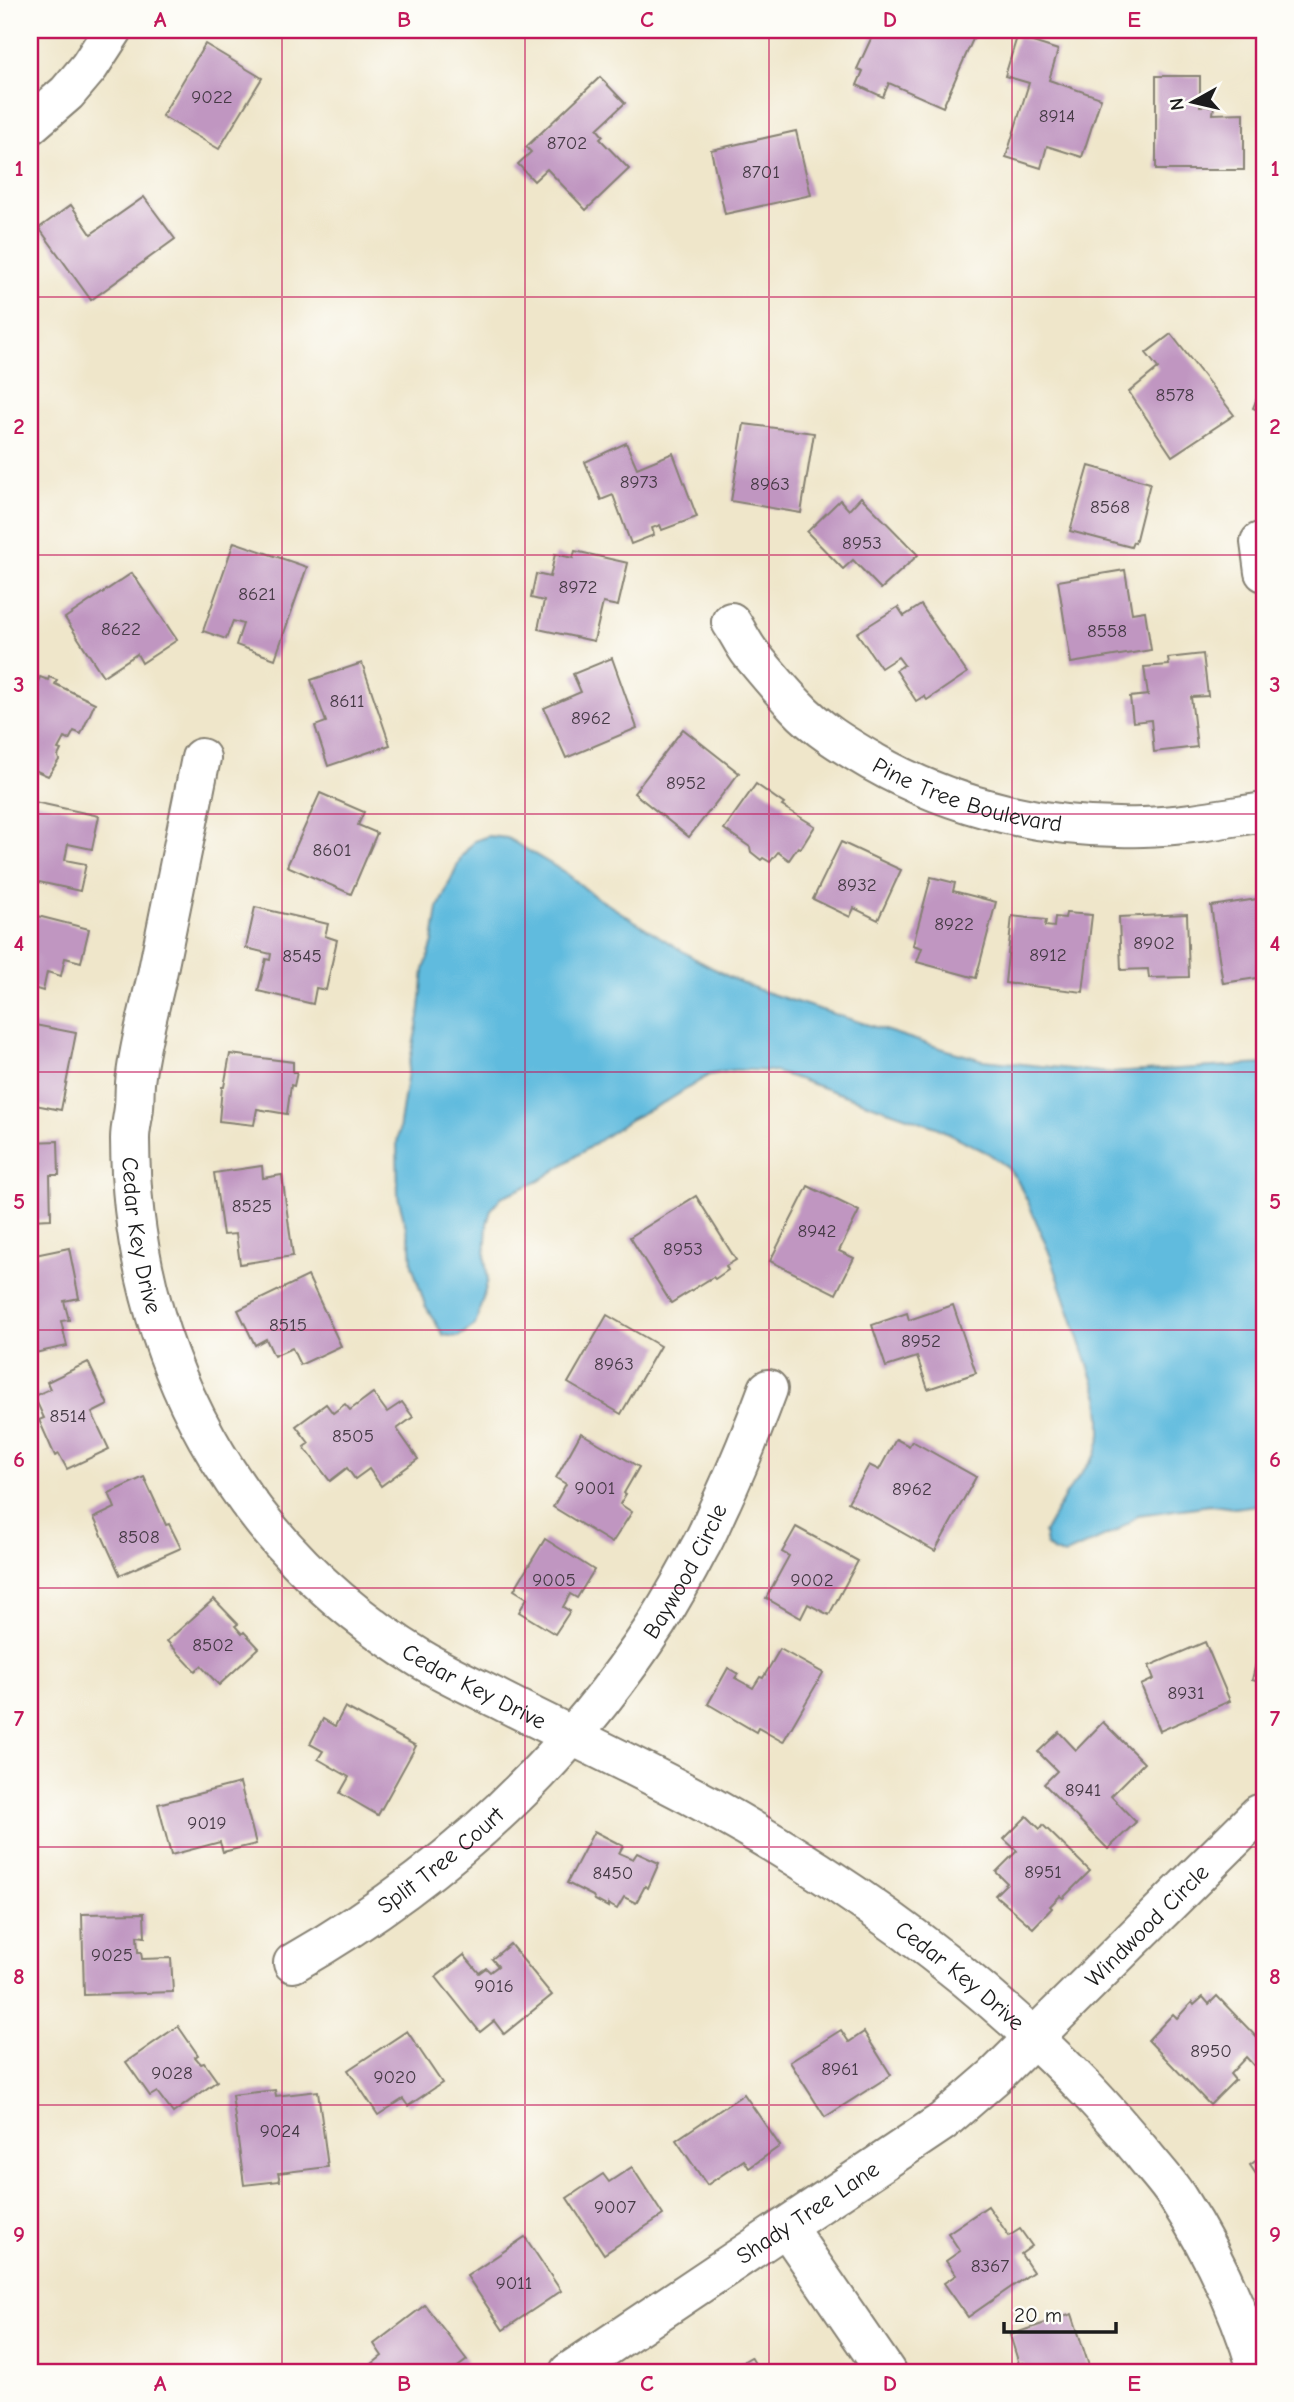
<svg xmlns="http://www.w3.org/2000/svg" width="1294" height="2402" font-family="'Comic Neue',sans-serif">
  <rect width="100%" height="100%" fill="#fdfcf7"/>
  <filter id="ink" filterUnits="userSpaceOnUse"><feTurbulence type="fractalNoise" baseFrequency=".0143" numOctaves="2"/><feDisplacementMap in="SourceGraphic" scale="14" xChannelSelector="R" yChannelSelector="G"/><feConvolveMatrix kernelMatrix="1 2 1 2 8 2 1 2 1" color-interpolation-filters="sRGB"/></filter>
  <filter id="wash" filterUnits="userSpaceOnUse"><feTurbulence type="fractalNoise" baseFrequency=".00686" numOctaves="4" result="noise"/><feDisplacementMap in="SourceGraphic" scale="28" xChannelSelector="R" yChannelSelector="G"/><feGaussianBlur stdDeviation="1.57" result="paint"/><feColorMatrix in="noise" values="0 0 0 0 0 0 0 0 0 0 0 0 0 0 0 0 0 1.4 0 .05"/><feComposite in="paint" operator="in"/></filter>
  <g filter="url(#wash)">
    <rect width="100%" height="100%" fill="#efe6ca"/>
    <path fill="#60bbde" stroke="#3e6c7d" stroke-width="2" d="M488 836 507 838 566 873 593 895 697 960 731 978 762 991 950 1051 983 1060 1110 1073 1264 1064V1504L1235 1508 1211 1505 1138 1515 1117 1531 1064 1555 1054 1552 1046 1545 1044 1533 1066 1494 1096 1454 1101 1435V1417L1099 1397 1051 1257 1029 1204 1017 1180 1006 1166 988 1153 936 1127 792 1077 771 1071 750 1070H733L709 1075 669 1100 631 1119 539 1181 501 1197 491 1210 487 1224 485 1259 488 1280 477 1319 475 1325 458 1337 443 1335 425 1305 412 1265 411 1247 398 1196 397 1143 409 1065 419 1017 424 970 433 942 438 908 461 857 474 841Z"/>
    <g id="blocks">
      <g fill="#c096c1">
        <path d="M875 30H977L943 107 889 83 883 97 857 85 863 71 857 69Z"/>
        <path d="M1017 37 1058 50 1049 80 1101 98 1082 157 1047 146 1041 168 1006 157 1029 83 1005 76Z"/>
        <path d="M205 44 262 78 219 149 162 116Z"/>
        <path d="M1156 76H1200V106H1214L1213 114 1244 113V170H1156Z"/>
        <path d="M600 77 625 103 597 129 603 136 600 139 629 169 586 210 547 169 534 181 518 164 531 152 526 147Z"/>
        <path d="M796 131 811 195 725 214 711 150Z"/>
        <path d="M144 197 175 239 91 300 39 228 71 205 91 234Z"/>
        <path d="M1171 334 1234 415 1172 456 1129 392 1158 368 1146 353Z"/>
        <path d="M1264 381V413L1253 408Z"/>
        <path d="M744 424 814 433 801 513 731 501Z"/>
        <path d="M626 443 637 468 673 453 697 517 662 530 660 525 652 528 654 535 631 544 613 495 601 500 585 462Z"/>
        <path d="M1089 466 1150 483 1135 543 1133 542 1131 547 1070 531Z"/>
        <path d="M861 497 918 555 881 589 853 560 843 569 807 532 840 500 849 510Z"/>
        <path d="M234 542 307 567 275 659 236 645 243 624 233 621 226 639 203 631Z"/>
        <path d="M575 551 628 563 618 606 603 603 594 641 538 629 544 601 531 598 536 574 550 577 555 554 573 558Z"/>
        <path d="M1125 570 1132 613 1145 611 1151 650 1071 663 1058 581Z"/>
        <path d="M132 573 177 640 142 663 137 654 103 676 65 618Z"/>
        <path d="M921 605 967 673 927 700 924 696 916 701 896 670 904 665 898 657 881 668 857 633 898 607 904 616Z"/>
        <path d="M1203 654 1208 696 1191 697 1197 747 1154 752 1151 720 1133 722 1130 697 1148 695 1144 667 1169 665 1168 658Z"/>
        <path d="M612 658 637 728 566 758 544 708 581 692 573 674Z"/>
        <path d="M362 663 390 745 328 766 315 726 326 722 311 680Z"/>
        <path d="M40 677 48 680 49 677 57 680 55 684 95 703 81 734 74 731 69 740 64 738 58 749 61 750 58 756 59 760 48 776 30 768V698Z"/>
        <path d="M683 729 739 773 689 837 634 793Z"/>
        <path d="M756 784 784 804 782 806 815 826 801 848 798 847 789 860 778 852 770 862 763 858 761 860 751 852 750 847 724 829Z"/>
        <path d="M320 793 364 812 358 825 377 833 351 894 287 866Z"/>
        <path d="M30 801 99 816 92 849 68 844 65 860 86 864 80 891 30 880Z"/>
        <path d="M841 842 901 870 878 920 854 908 850 917 813 899Z"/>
        <path d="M931 877 955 883 953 891 996 902 976 978 917 962 922 948 913 945Z"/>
        <path d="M1264 898V977L1223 983 1211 906Z"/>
        <path d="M255 907 328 924 325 936 337 940 326 990 316 988 313 1004 258 991 266 959 270 960 271 954 246 948Z"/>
        <path d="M1066 913 1092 915 1083 992 1005 983 1012 916 1046 920 1045 926 1054 927 1055 917 1065 918Z"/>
        <path d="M30 914 89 929 81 962 65 958 61 976 47 972 43 991 30 987Z"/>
        <path d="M1187 914 1189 977 1149 978 1148 969 1121 970 1119 917Z"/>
        <path d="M30 1024 76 1033 61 1110 30 1104Z"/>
        <path d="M230 1054 293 1062V1072H297L294 1086 291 1085 287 1114 257 1109 254 1125 219 1121 222 1087H224Z"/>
        <path d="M58 1141 59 1175H50L51 1219 30 1220V1142Z"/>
        <path d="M262 1166 263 1178 282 1175 293 1256 240 1264 236 1234 223 1235 214 1173Z"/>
        <path d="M808 1186 859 1211 839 1251 854 1258 836 1294 770 1261Z"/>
        <path d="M696 1196 736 1260 726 1266 728 1270 715 1279 713 1277 671 1303 630 1237Z"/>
        <path d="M69 1248 79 1298 64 1301 69 1320 61 1321 67 1346 30 1354V1256Z"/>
        <path d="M308 1276 341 1346 300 1365 292 1348 274 1356 266 1339 255 1345 238 1310Z"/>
        <path d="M953 1305 976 1373 928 1389 917 1357 886 1367 872 1325 907 1313 909 1320Z"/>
        <path d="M607 1315 660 1346 621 1414 568 1383Z"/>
        <path d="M88 1362 108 1405 92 1413 109 1449 67 1469 59 1454 55 1456 39 1420 44 1418 34 1396 50 1389 47 1382Z"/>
        <path d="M373 1393 387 1412 402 1402 413 1417 397 1429 418 1459 381 1486 369 1469 355 1479 347 1468 330 1481 304 1447 309 1443 296 1426 326 1404 333 1413 345 1404 350 1410Z"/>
        <path d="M581 1433 639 1467 624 1493 626 1494 620 1504 632 1512 612 1543 553 1507 566 1484 556 1478Z"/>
        <path d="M896 1439 909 1446 912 1441 976 1477 935 1551 848 1502 869 1465 879 1470Z"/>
        <path d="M144 1477 166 1525 169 1524 181 1548 120 1575 94 1518 115 1508 109 1493Z"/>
        <path d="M796 1527 858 1561 829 1615 808 1604 801 1618 766 1598 789 1556 782 1552Z"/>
        <path d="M545 1539 594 1570 577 1598 570 1594 563 1607 570 1611 555 1634 519 1612 527 1598 514 1590Z"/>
        <path d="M214 1599 238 1624 235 1626 242 1634 244 1632 259 1648 219 1685 201 1666 195 1671 167 1641Z"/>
        <path d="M1263 1633H1264V1683L1252 1680Z"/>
        <path d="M1205 1642 1230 1701 1160 1731 1141 1685 1154 1679 1149 1666Z"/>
        <path d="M780 1649 823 1673 783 1742 758 1728 756 1732 708 1704 728 1668 738 1674 735 1678 753 1688 760 1677 763 1678Z"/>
        <path d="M345 1707 416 1746 378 1815 340 1793 349 1777 318 1759 323 1751 310 1744 323 1719 335 1726Z"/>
        <path d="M1103 1722 1144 1763 1111 1796 1136 1822 1108 1849 1044 1784 1057 1771 1038 1752 1059 1732 1076 1750Z"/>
        <path d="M240 1783 256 1844 223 1852 220 1842 171 1855 158 1804Z"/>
        <path d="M1027 1816 1040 1829 1043 1825 1090 1871 1063 1898 1060 1896 1050 1906 1052 1908 1033 1928 995 1895 1007 1883 996 1872 1017 1851 1004 1839Z"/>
        <path d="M594 1831 623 1846 619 1853 633 1859 637 1853 659 1863 648 1888 645 1886 636 1903 624 1897 617 1909 608 1904V1907L595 1900 593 1896 567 1883Z"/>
        <path d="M144 1913 145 1937 137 1936 138 1952H141L142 1959 171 1958 173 1992 84 1995 82 1914Z"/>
        <path d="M510 1944 552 1995 504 2034 494 2021 480 2032 436 1977 464 1955 479 1973 486 1968 490 1972 498 1966 492 1959Z"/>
        <path d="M1217 1996 1264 2045V2060L1256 2068 1246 2057 1230 2074 1235 2080 1210 2105 1148 2040 1173 2014 1177 2018 1192 2002 1194 2005 1203 1997 1209 2004Z"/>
        <path d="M178 2026 198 2055 195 2057 201 2064 204 2063 217 2081 173 2113 157 2092 150 2096 126 2062Z"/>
        <path d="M841 2030 849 2042 864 2032 891 2075 825 2117 790 2062Z"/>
        <path d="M407 2031 442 2083 408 2106 403 2099 378 2115 348 2070Z"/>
        <path d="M275 2090 276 2096 318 2091 328 2167 278 2173 280 2181 244 2185 232 2095Z"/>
        <path d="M744 2094 780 2146 749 2168 744 2160 707 2185 676 2140Z"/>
        <path d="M1264 2155V2186L1250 2165Z"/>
        <path d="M632 2167 663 2215 604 2254 567 2198 603 2174 609 2182Z"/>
        <path d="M988 2206 1009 2236 1020 2229 1032 2246 1021 2254 1033 2272 968 2317 944 2283 956 2275 946 2261 960 2251 948 2233Z"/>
        <path d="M525 2237 561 2291 503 2330 467 2276Z"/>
        <path d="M425 2305 467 2360 451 2372H377L372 2364 382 2356 374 2344Z"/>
        <path d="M1072 2314 1091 2372H1026L1023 2363 1019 2364 1010 2335Z"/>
        <path d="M751 2357 760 2372H726Z"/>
      </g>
    </g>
  </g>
  <g filter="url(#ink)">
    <use href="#blocks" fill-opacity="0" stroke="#868173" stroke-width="2"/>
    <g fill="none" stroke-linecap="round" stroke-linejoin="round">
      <defs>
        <g id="street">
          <path d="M30 125 67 93 89 67 113 30"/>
          <path d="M1260 542 1264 572"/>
          <path id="s1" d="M731 622C738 632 743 644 751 654 765 671 780 689 796 706 817 729 846 746 873 762 955 809 1049 830 1143 827 1184 826 1224 818 1264 812"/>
          <path id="s2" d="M201 758C186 832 171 906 156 980 149 1011 140 1043 136 1075 134 1086 135 1096 134 1107 133 1118 130 1128 130 1139 131 1355 237 1547 421 1659 446 1674 472 1686 498 1699 568 1735 641 1768 710 1806 848 1883 977 1975 1087 2090 1107 2111 1125 2132 1144 2155 1155 2169 1167 2181 1177 2197 1212 2251 1240 2311 1258 2372"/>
          <path id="s3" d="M293 1963C440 1879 564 1766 657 1623 672 1599 686 1574 699 1549 708 1534 714 1517 722 1501 739 1464 754 1427 768 1389"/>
          <path d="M787 2228 886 2372"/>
          <path id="s4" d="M569 2372 942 2122 995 2076 1259 1814"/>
        </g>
      </defs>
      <use href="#street" stroke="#868173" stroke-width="42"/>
      <use href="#street" stroke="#fff" stroke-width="38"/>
    </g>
  </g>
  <path fill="none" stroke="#c2185b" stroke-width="2" stroke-opacity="0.55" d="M282 30V2372M525 30V2372M769 30V2372M1012 30V2372M30 297H1264M30 555H1264M30 814H1264M30 1072H1264M30 1330H1264M30 1588H1264M30 1847H1264M30 2105H1264"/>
  <g text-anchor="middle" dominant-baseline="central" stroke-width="6" stroke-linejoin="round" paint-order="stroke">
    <g font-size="19" fill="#453a45">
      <text x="212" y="97">9022</text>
      <text x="1057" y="116">8914</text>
      <text x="567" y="143">8702</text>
      <text x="761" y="172">8701</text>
      <text x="1175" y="395">8578</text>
      <text x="639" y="482">8973</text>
      <text x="770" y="484">8963</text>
      <text x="1110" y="507">8568</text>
      <text x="862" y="543">8953</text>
      <text x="578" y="587">8972</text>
      <text x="257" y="594">8621</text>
      <text x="121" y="629">8622</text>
      <text x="1107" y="631">8558</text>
      <text x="347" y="701">8611</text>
      <text x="591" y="718">8962</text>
      <text x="686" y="783">8952</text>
      <text x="332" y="850">8601</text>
      <text x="857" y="885">8932</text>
      <text x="954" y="924">8922</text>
      <text x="1154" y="943">8902</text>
      <text x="1048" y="955">8912</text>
      <text x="302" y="956">8545</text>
      <text x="252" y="1206">8525</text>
      <text x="817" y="1231">8942</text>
      <text x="683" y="1249">8953</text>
      <text x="288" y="1325">8515</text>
      <text x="921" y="1341">8952</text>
      <text x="614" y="1364">8963</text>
      <text x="68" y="1416">8514</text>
      <text x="353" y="1436">8505</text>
      <text x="595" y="1488">9001</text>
      <text x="912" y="1489">8962</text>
      <text x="139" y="1537">8508</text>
      <text x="554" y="1580">9005</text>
      <text x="812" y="1580">9002</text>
      <text x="213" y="1645">8502</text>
      <text x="1186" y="1693">8931</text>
      <text x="1083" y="1790">8941</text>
      <text x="207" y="1823">9019</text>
      <text x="1043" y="1872">8951</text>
      <text x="613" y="1873">8450</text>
      <text x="112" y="1955">9025</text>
      <text x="494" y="1986">9016</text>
      <text x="1211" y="2051">8950</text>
      <text x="840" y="2069">8961</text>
      <text x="172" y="2073">9028</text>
      <text x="395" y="2077">9020</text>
      <text x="280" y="2131">9024</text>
      <text x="615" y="2207">9007</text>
      <text x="990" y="2266">8367</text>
      <text x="514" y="2283">9011</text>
    </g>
    <g font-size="23" fill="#1c1c1c" stroke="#fdfcf7">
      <text stroke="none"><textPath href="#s1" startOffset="303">Pine Tree Boulevard</textPath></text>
      <text stroke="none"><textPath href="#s2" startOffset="485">Cedar Key Drive</textPath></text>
      <text stroke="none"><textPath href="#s3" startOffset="562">Baywood Circle</textPath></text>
      <text stroke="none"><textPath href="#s2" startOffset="1071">Cedar Key Drive</textPath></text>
      <text stroke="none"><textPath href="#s3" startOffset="180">Split Tree Court</textPath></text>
      <text stroke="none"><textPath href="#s4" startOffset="733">Windwood Circle</textPath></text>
      <text stroke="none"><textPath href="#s2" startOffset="1638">Cedar Key Drive</textPath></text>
      <text stroke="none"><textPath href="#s4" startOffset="287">Shady Tree Lane</textPath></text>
    </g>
  </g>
  <rect width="1294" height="2402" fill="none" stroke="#fdfcf7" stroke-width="77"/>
  <g transform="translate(1193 102) rotate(262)" stroke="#fdfcf7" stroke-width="5" paint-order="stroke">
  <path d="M0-5L12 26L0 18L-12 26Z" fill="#1c1c1c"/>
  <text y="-10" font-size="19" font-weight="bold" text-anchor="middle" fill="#1c1c1c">N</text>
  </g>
  <path d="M1004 2322v10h112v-10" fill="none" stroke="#1c1c1c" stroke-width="3.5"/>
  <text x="1014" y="2322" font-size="21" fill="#1c1c1c" stroke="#fdfcf7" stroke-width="5" paint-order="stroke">20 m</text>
  <rect x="38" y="38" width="1218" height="2326" fill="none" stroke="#c2185b" stroke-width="2.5"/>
  <g font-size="23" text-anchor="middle" font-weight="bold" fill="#c2185b">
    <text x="160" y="27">A</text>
    <text x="404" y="27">B</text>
    <text x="647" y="27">C</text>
    <text x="890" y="27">D</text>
    <text x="1134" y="27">E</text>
    <text x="19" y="176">1</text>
    <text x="1275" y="176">1</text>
    <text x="19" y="434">2</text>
    <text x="1275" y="434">2</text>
    <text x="19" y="692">3</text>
    <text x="1275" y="692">3</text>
    <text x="19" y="951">4</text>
    <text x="1275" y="951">4</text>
    <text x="19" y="1209">5</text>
    <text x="1275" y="1209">5</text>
    <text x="19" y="1467">6</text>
    <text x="1275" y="1467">6</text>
    <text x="19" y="1726">7</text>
    <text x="1275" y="1726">7</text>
    <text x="19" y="1984">8</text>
    <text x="1275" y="1984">8</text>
    <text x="19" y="2242">9</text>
    <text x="1275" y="2242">9</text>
    <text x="160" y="2391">A</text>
    <text x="404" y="2391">B</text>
    <text x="647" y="2391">C</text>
    <text x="890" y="2391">D</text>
    <text x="1134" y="2391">E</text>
  </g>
</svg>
